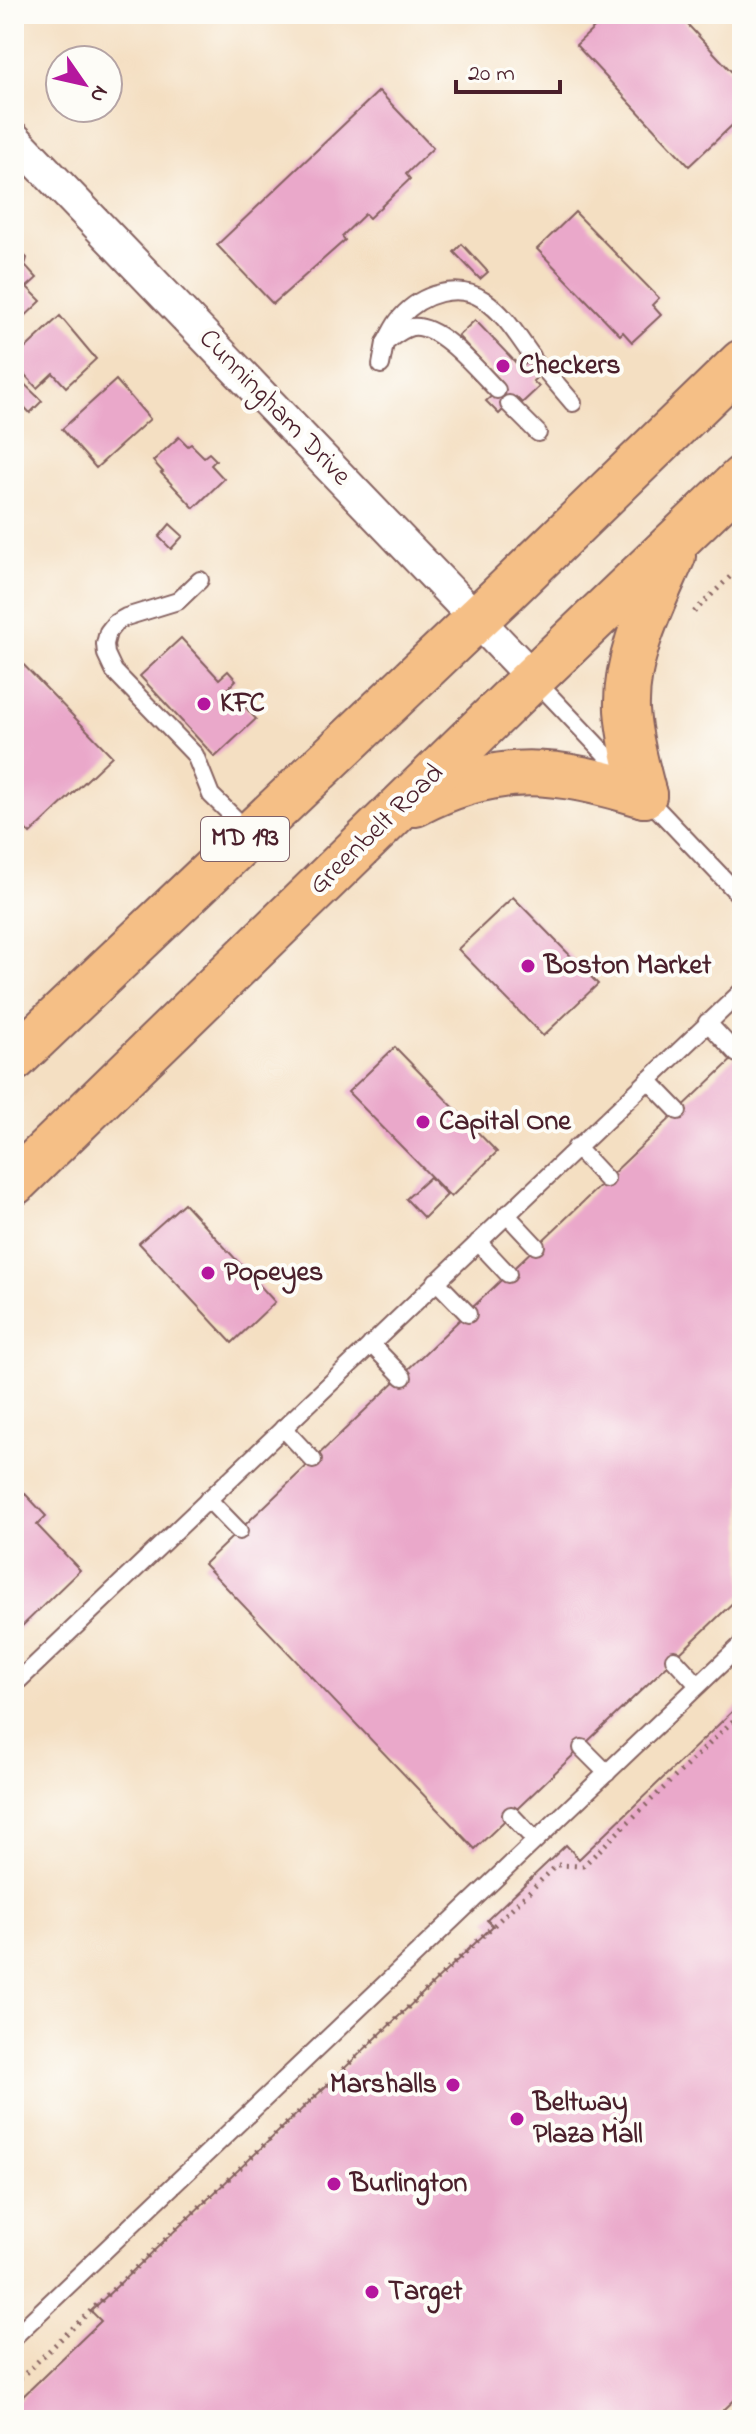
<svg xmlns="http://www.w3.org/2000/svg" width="756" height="2434" font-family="'Indie Flower',sans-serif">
  <rect width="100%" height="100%" fill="#fdfcf7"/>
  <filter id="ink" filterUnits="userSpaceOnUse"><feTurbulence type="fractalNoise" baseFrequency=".0125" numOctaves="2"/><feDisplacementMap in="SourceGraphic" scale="16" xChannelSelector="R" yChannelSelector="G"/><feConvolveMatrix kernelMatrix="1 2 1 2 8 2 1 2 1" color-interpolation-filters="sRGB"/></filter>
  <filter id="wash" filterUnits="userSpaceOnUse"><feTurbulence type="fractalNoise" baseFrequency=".006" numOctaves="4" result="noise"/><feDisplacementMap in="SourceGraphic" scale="32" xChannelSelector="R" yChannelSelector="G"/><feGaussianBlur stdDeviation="1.8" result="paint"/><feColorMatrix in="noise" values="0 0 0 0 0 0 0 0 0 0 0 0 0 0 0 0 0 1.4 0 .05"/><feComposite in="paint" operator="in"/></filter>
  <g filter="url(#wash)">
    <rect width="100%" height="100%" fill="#f4dfc2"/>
    <g id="blocks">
      <g fill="#eaa8ca">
        <path d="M609 14H678L742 83V116L689 166 576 45Z"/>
        <path d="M379 91 433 148 406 174 410 179 369 218 365 214 342 236 345 240 273 304 217 245Z"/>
        <path d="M575 212 659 298 652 305 661 315 632 342 623 332 620 335 537 249Z"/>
        <path d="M462 244 488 272 480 279 454 252Z"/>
        <path d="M22 253 27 258 25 265 37 278 27 287 41 301 14 327V254Z"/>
        <path d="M60 316 96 359 66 387 53 373 37 388 14 363V359Z"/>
        <path d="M475 320 521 368 538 352 550 365 533 381 539 387 522 403 516 397 499 414 486 401 504 385 458 336Z"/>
        <path d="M14 374 42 401 30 413 14 396Z"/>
        <path d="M116 380 150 419 96 468 62 429Z"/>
        <path d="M179 437 188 446 191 444 204 457 209 453 216 460 211 465 224 479 194 508 161 473 163 472 153 461Z"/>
        <path d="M170 524 183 536 171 549 159 537Z"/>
        <path d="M181 638 219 679 228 671 236 680 228 688 256 719 215 757 140 676Z"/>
        <path d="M14 655 112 756 30 834 14 817Z"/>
        <path d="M513 897 598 984 543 1036 458 949Z"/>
        <path d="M395 1047 497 1152 451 1197 348 1092Z"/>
        <path d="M742 1050V1594L475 1849 204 1564Z"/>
        <path d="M430 1177 447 1195 424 1218 406 1199Z"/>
        <path d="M184 1203 275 1302 232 1343 139 1243Z"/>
        <path d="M14 1482 46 1516 37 1525 80 1570 14 1634Z"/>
        <path d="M742 1702V2393L713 2420H14V2405L101 2321 91 2311 493 1926 487 1920 566 1845 579 1859Z"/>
      </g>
    </g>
  </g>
  <g filter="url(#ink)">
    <use href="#blocks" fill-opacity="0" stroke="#866260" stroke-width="2"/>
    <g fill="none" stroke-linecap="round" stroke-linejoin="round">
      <defs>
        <g id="service">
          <path d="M385 343C390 335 394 324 401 317 421 294 458 282 484 300 505 314 518 337 532 356"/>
          <path d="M381 365 385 343C393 337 402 329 412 327 440 323 479 372 497 390"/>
          <path d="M545 370 573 403"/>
          <path d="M509 404 538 433"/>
          <path d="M200 580 178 601 126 617 115 623 108 632 105 644 106 654 114 671 195 755 211 795 249 832"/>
          <path d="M534 679 628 778"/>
          <path d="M644 795 742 898"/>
          <path d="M707 1022 737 1054"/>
          <path d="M648 1080 678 1111"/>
          <path d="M576 1147 606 1179"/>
          <path d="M506 1214 536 1246"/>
          <path d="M478 1242 508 1274"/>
          <path d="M436 1281 468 1314"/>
          <path d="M371 1344 403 1377"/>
          <path d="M283 1428 313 1460"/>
          <path d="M208 1499 239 1531"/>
          <path d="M674 1659 698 1685"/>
          <path d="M14 1685 742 991"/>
          <path d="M582 1748 607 1773"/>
          <path d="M511 1815 535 1840"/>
          <path d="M14 2337 742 1644"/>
        </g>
        <path id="minor" d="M14 138 533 678"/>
        <g id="primary">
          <path d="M644 795C637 768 629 738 627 710 625 655 652 604 673 556"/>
          <path d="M415 804C499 760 558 769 644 795"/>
          <path d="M14 1059 506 591 742 362"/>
          <path d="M14 1183 533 678 742 478"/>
        </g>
      </defs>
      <use href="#service" stroke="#866260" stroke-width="20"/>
      <use href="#minor" stroke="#866260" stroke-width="36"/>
      <use href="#primary" stroke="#866260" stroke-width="48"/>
      <g stroke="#866260" stroke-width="5" stroke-dasharray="2 6" stroke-linecap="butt">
        <path d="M694 612 742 565"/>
        <path d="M14 2384 557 1865 583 1866 742 1712"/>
      </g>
      <use href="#service" stroke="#fff" stroke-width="16"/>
      <use href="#minor" stroke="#fff" stroke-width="32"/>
      <use href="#primary" stroke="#f5bf86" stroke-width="44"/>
    </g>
  </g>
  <g fill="#b5179e" stroke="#fdfcf7" stroke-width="3">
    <circle cx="503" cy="366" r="8"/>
    <circle cx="204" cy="704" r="8"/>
    <circle cx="528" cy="966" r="8"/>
    <circle cx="423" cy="1122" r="8"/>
    <circle cx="208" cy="1273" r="8"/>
    <circle cx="453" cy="2085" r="8"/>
    <circle cx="517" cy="2119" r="8"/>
    <circle cx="334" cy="2184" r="8"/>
    <circle cx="372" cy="2292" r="8"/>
  </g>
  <g text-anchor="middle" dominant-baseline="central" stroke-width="8" stroke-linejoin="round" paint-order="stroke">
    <rect fill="#fdfcf7" stroke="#806168" stroke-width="2" x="201" y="817" width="88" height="44" rx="6"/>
    <g font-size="26" font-weight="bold" fill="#4a1f2b">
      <text x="245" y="839">MD 193</text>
    </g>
    <g font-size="28" font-weight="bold" fill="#4a1f2b" stroke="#fdfcf7" text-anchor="start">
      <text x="519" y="366">Checkers</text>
      <text x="220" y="704">KFC</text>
      <text x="544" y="966">Boston Market</text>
      <text x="439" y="1122">Capital One</text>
      <text x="224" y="1273">Popeyes</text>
      <text x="437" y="2085" text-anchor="end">Marshalls</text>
      <text x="533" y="2103">Beltway<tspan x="533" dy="32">Plaza Mall</tspan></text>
      <text x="350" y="2184">Burlington</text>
      <text x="388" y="2292">Target</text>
    </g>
    <g font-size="28" fill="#4a1f2b" stroke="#fdfcf7">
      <text transform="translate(274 408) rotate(46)">Cunningham Drive</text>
      <text transform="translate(377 830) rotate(-44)">Greenbelt Road</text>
    </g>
  </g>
  <rect width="756" height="2434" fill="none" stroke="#fdfcf7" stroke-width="48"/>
  <g transform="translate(84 84) rotate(124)"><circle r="38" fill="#fdfcf7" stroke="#b5a4a5" stroke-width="2"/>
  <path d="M0-6L14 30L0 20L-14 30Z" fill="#b5179e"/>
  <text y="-12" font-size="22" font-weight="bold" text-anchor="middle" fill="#4a1f2b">N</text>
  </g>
  <path d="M456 80v12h104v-12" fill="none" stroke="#4a1f2b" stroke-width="4"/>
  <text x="468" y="80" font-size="24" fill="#4a1f2b" stroke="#fdfcf7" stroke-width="6" paint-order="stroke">20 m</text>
</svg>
